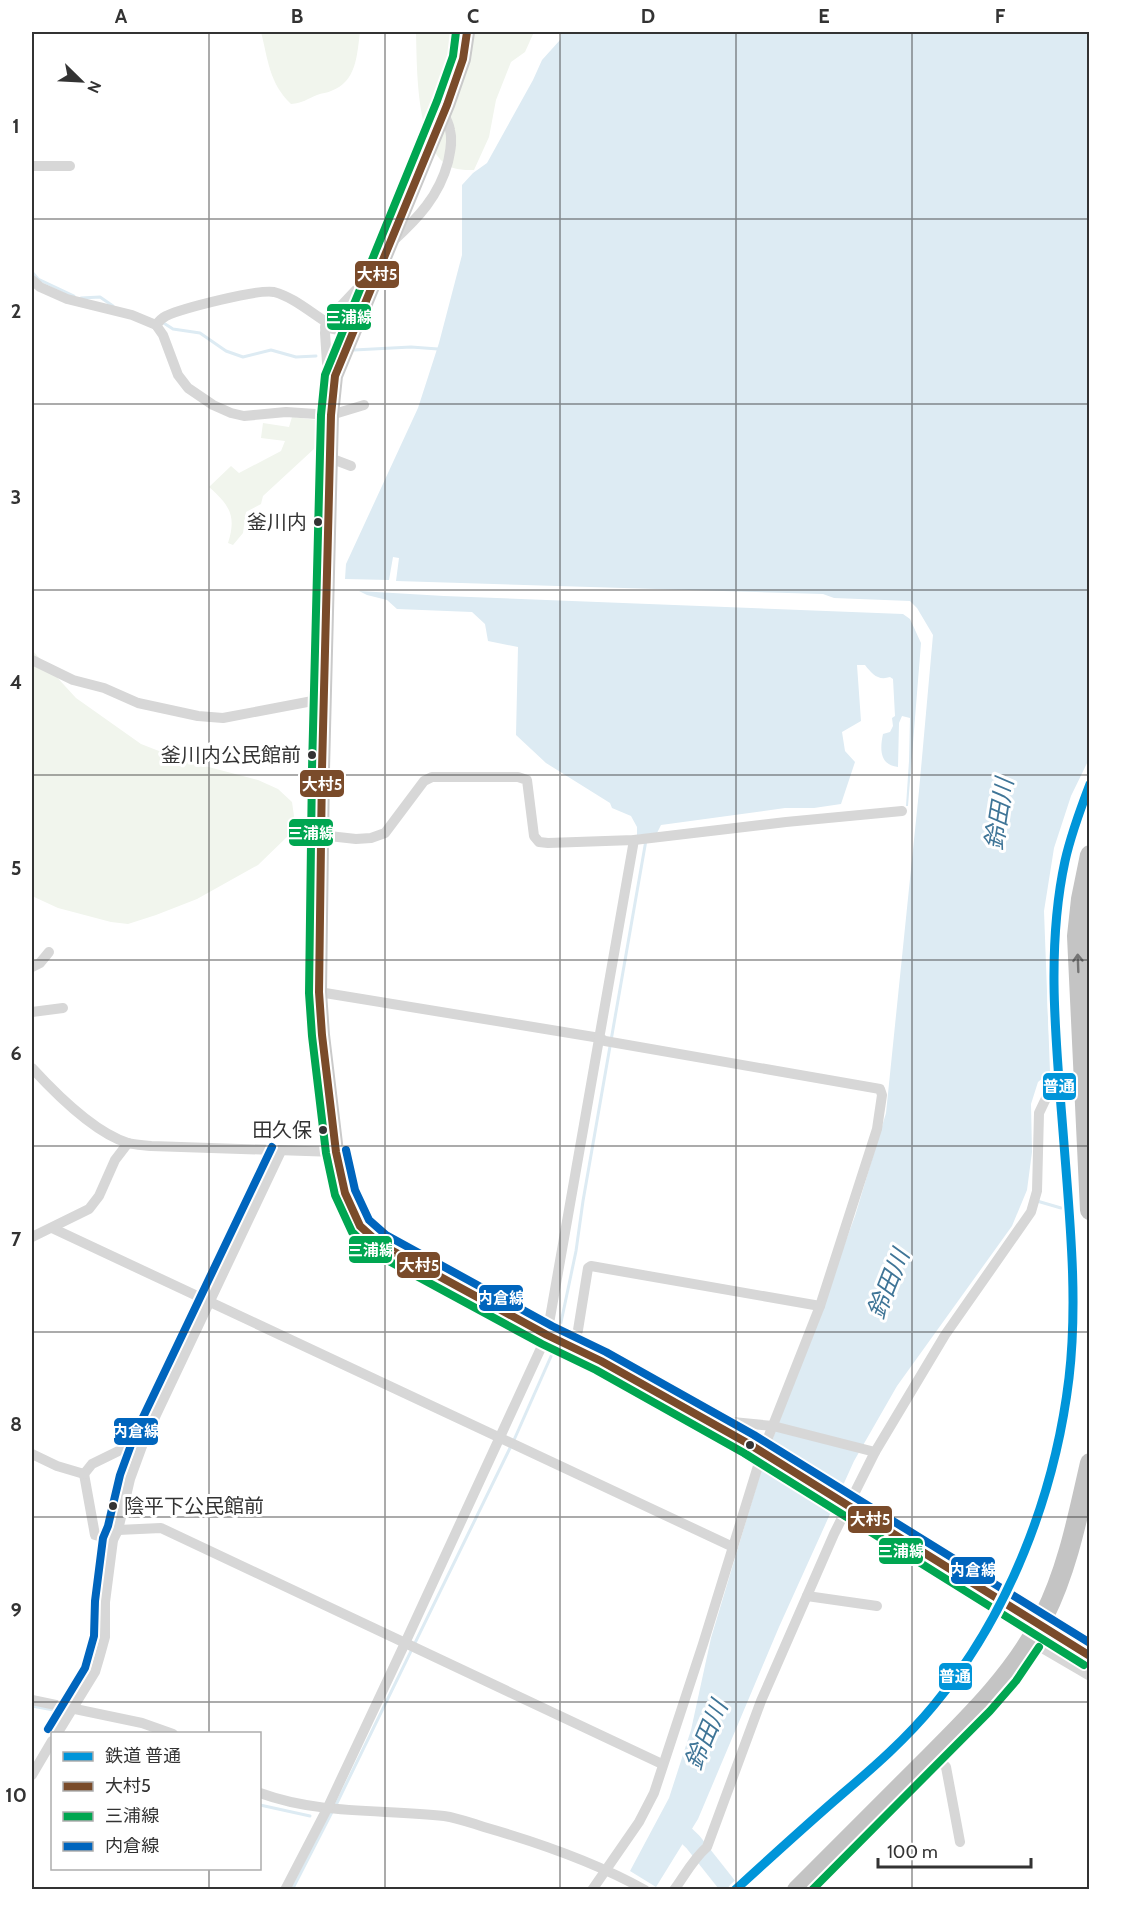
<svg xmlns="http://www.w3.org/2000/svg" width="1121" height="1921" font-family="Cabin,'Noto Sans JP',sans-serif">
  <rect width="100%" height="100%" fill="#fff"/>
  <g fill="#f1f5ed">
    <path d="M261 32H360C357 54 357 82 331 91 327 93 322 93 317 95 307 99 303 103 291 104 269 83 268 59 261 32Z"/>
    <path d="M416 32H534L525 52 511 62 496 100 489 137 474 170C463 170 451 170 443 162 416 137 417 67 416 32Z"/>
    <path d="M292 417 317 420 315 448 263 496 261 504 246 512 243 533 233 545 228 543C237 515 229 505 209 487L231 466 239 473 281 451 285 441 261 438 263 423 289 427Z"/>
    <path d="M32 650 76 698 141 744 182 760 258 780 278 789 292 802 294 816 289 835 258 865 197 899 156 915 128 924 111 922 58 908 32 896Z"/>
  </g>
  <g fill="#ddebf3">
    <path d="M561 32H1089V759L1071 796 1054 848 1044 911 1050 1072 1038 1082 1031 1104 1032 1152 1027 1190 1012 1226 897 1386 854 1461 779 1627 698 1819 656 1887 630 1871 669 1798 691 1730 711 1638 762 1468 855 1216 886 1113 919 791 933 635 917 608 910 601 834 598 823 594 396 581 399 558 393 557 389 580 345 579 346 564 418 408 439 343 462 255V185L473 173 487 163 533 80 542 60 560 40Z"/>
    <path d="M359 591 444 596 903 614 910 619 921 643 908 806H906L909 761 910 718 902 716 899 723 898 767C879 765 880 748 883 734L890 732 893 726 892 718 895 716 893 679 890 677C878 681 872 674 865 665H857L861 721 842 732 845 751 855 762 841 804 814 808H785L661 825 657 833 637 835V827L631 816 612 808 610 803 546 763 516 735 518 647 488 641 485 624 472 612 397 609 387 600 367 595Z"/>
  </g>
  <g fill="none" stroke-linecap="round" stroke-linejoin="round">
    <g stroke="#ddebf3" stroke-width="3">
      <path d="M32 272 38 279 74 296"/>
      <path d="M81 298 100 297 113 306"/>
      <path d="M162 322 173 329 200 333 226 351 243 357 271 350 296 357 316 356"/>
      <path d="M354 350 411 347 438 349"/>
      <path d="M1037 1201 1061 1208"/>
      <path d="M559 1332 576 1251 583 1201 646 840"/>
      <path d="M514 1440 556 1345"/>
      <path d="M32 1706 59 1711"/>
      <path d="M260 1805 310 1816"/>
      <path d="M335 1807 511 1446"/>
      <path d="M292 1890 332 1812"/>
    </g>
    <path stroke="#ddebf3" stroke-width="18" d="M670 1820 693 1842 731 1890"/>
    <g stroke="#d7d7d7" stroke-width="10">
      <path d="M32 166H70"/>
      <path d="M393 241C418 218 439 196 448 162 450 152 453 141 450 130 449 124 446 118 443 113"/>
      <path d="M32 280 40 287 67 299 132 315 156 325 163 335 178 375 188 388 213 405 231 413 244 416 286 412 331 415 364 405"/>
      <path d="M156 325C159 321 162 318 166 316 183 308 258 289 274 292 293 297 310 312 326 322"/>
      <path d="M325 327 352 333"/>
      <path d="M335 376 327 363 325 333 326 322 356 290 371 286"/>
      <path d="M330 458 351 466"/>
      <path d="M32 660 73 680 104 688 138 703 198 716 223 718 323 699"/>
      <path d="M320 835 356 839 371 838 385 833 424 781 432 777H518L527 780 534 836 539 842 548 843 634 840 786 822 902 811"/>
      <path d="M32 967 40 963 49 952"/>
      <path d="M319 992 600 1038 605 1041 880 1089 882 1095 877 1129 820 1306 762 1453 703 1644 654 1793 639 1822 592 1890"/>
      <path d="M32 1012 63 1008"/>
      <path d="M32 1068C55 1093 95 1133 128 1143 135 1145 144 1145 151 1146L336 1152"/>
      <path d="M52 1228 733 1547"/>
      <path d="M32 1237 89 1209 99 1196 115 1160 128 1143"/>
      <path d="M572 1347 578 1330 588 1268 591 1266 820 1306"/>
      <path d="M712 1420 773 1426 875 1452"/>
      <path d="M32 1454 57 1466 84 1474"/>
      <path d="M84 1474 95 1535 113 1540"/>
      <path d="M84 1474 92 1464 145 1438"/>
      <path d="M118 1530 161 1528 662 1764"/>
      <path d="M807 1596 877 1606"/>
      <path d="M1030 1641 1090 1676"/>
      <path d="M32 1700 142 1723 173 1734"/>
      <path d="M57 1734 95 1672 100 1655 105 1637V1602L113 1540 118 1530 130 1479 145 1438 281 1151"/>
      <path d="M933 1755 946 1767 960 1842"/>
      <path d="M32 1775 52 1741"/>
      <path d="M260 1793C320 1815 383 1809 444 1816 458 1818 471 1823 484 1827 540 1843 595 1862 645 1890"/>
      <path d="M285 1890 328 1807 405 1643 547 1335 634 840"/>
      <path d="M674 1890C685 1875 693 1859 707 1847L761 1701 834 1534 875 1452 945 1335 1031 1212 1037 1191 1039 1113 1049 1092"/>
    </g>
    <path stroke="#cacaca" stroke-width="16" d="M467 32 463 59 447 105 335 376 331 415 322 769 319 992 322 1035 336 1152 345 1193 360 1226 380 1244 706 1419 762 1453"/>
    <g stroke="#c4c4c4" stroke-width="20">
      <path d="M1090 855 1081 899 1077 936 1090 1210"/>
      <path d="M797 1890C837 1850 877 1810 917 1770 964 1723 1014 1676 1044 1616 1068 1568 1078 1515 1090 1463"/>
    </g>
    <path stroke="#cacaca" stroke-width="16" d="M762 1453 1087 1654"/>
    <defs>
      <path id="bus-1" d="M467 32 463 59 447 105 335 376 331 415 322 769 319 992 322 1035 336 1152 345 1193 360 1226 380 1244 547 1335 601 1361 749 1444 1090 1656"/>
      <g id="bus-2">
        <path d="M456 32 453 56 437 101 325 375 321 415 312 769 309 993 312 1036 326 1153 335 1195 352 1232 374 1253 542 1344 596 1370 744 1453 1084 1665"/>
        <path d="M812 1890 990 1711 1016 1681 1039 1647"/>
      </g>
      <g id="bus-3">
        <path d="M346 1150 355 1190 369 1220 386 1235 552 1326 606 1352 754 1435 1090 1643"/>
        <path d="M48 1729 85 1668 94 1636 95 1601 103 1538 108 1526 120 1475 135 1434 272 1147"/>
      </g>
    </defs>
    <use href="#bus-1" stroke="#fff" stroke-width="12"/>
    <use href="#bus-2" stroke="#fff" stroke-width="12"/>
    <use href="#bus-3" stroke="#fff" stroke-width="12"/>
    <use href="#bus-1" stroke="#7a4b2a" stroke-width="8"/>
    <use href="#bus-2" stroke="#00a651" stroke-width="8"/>
    <use href="#bus-3" stroke="#0065bd" stroke-width="8"/>
    <defs>
      <path id="rail-1" d="M735 1890C770 1858 805 1826 841 1795 874 1767 906 1739 934 1705 1009 1614 1055 1495 1069 1378 1078 1301 1070 1222 1064 1144 1057 1051 1045 953 1065 861 1071 834 1080 810 1090 784"/>
    </defs>
    <use href="#rail-1" stroke="#fff" stroke-width="14"/>
    <use href="#rail-1" stroke="#0095d9" stroke-width="9"/>
  </g>
  <defs><path id="oneway-shaft" d="M-6 0H5M1.5-3L5.5 0L1.5 3" fill="none" stroke-width="1.6" stroke-linecap="round" stroke-linejoin="round" transform="scale(1.5)"/></defs>
  <use stroke="#747474" href="#oneway-shaft" transform="translate(1078 963) rotate(-92)"/>
  <path fill="none" stroke="#333" stroke-width="1.5" stroke-opacity="0.55" d="M209 32V1734M385 32V1890M560 32V1890M736 32V1890M912 32V1890M32 219H1090M32 404H1090M32 590H1090M32 775H1090M32 960H1090M32 1146H1090M32 1332H1090M32 1517H1090M32 1702H1090M209 1868V1890"/>
  <g fill="#333" stroke="#fff" stroke-width="2">
    <circle cx="318" cy="522" r="5"/>
    <circle cx="312" cy="755" r="5"/>
    <circle cx="323" cy="1130" r="5"/>
    <circle cx="750" cy="1445" r="5"/>
    <circle cx="113" cy="1506" r="5"/>
  </g>
  <g text-anchor="middle" dominant-baseline="central" stroke-width="6" stroke-linejoin="round" paint-order="stroke">
    <g font-size="20" fill="#333" stroke="#fff" text-anchor="end">
      <text x="307" y="522">釜川内</text>
      <text x="301" y="755">釜川内公民館前</text>
      <text x="312" y="1130">田久保</text>
      <text x="124" y="1506" text-anchor="start">陰平下公民館前</text>
    </g>
    <g font-size="24" font-style="italic" fill="#3f7597" stroke="#fff">
      <text transform="translate(999 814) rotate(-81)">鈴田川</text>
      <text transform="translate(888 1284) rotate(-68)">鈴田川</text>
      <text transform="translate(706 1735) rotate(-67)">鈴田川</text>
    </g>
  </g>
  <g stroke="#fff" stroke-width="2">
    <rect x="354" y="260" width="46" height="29" rx="6" fill="#7a4b2a"/>
    <rect x="326" y="303" width="46" height="28" rx="6" fill="#00a651"/>
    <rect x="299" y="769" width="46" height="29" rx="6" fill="#7a4b2a"/>
    <rect x="288" y="818" width="46" height="29" rx="6" fill="#00a651"/>
    <rect x="1042" y="1072" width="35" height="29" rx="6" fill="#0095d9"/>
    <rect x="348" y="1235" width="45" height="29" rx="6" fill="#00a651"/>
    <rect x="396" y="1251" width="45" height="28" rx="6" fill="#7a4b2a"/>
    <rect x="478" y="1284" width="46" height="28" rx="6" fill="#0065bd"/>
    <rect x="113" y="1417" width="46" height="29" rx="6" fill="#0065bd"/>
    <rect x="847" y="1505" width="46" height="29" rx="6" fill="#7a4b2a"/>
    <rect x="878" y="1537" width="46" height="28" rx="6" fill="#00a651"/>
    <rect x="950" y="1556" width="46" height="29" rx="6" fill="#0065bd"/>
    <rect x="938" y="1662" width="35" height="29" rx="6" fill="#0095d9"/>
  </g>
  <g font-size="16" text-anchor="middle" font-weight="bold" fill="#fff">
    <text x="377" y="280">大村5</text>
    <text x="349" y="323">三浦線</text>
    <text x="322" y="790">大村5</text>
    <text x="311" y="839">三浦線</text>
    <text x="1059" y="1092">普通</text>
    <text x="371" y="1256">三浦線</text>
    <text x="419" y="1271">大村5</text>
    <text x="501" y="1304">内倉線</text>
    <text x="136" y="1437">内倉線</text>
    <text x="870" y="1525">大村5</text>
    <text x="901" y="1557">三浦線</text>
    <text x="973" y="1576">内倉線</text>
    <text x="955" y="1682">普通</text>
  </g>
  <rect width="1121" height="1921" fill="none" stroke="#ffffff" stroke-width="66"/>
  <rect x="51" y="1732" width="210" height="138" fill="#ffffff" stroke="#adadad" stroke-width="1.5"/>
  <rect x="63" y="1752" width="30" height="9" fill="#0095d9" stroke="#adadad" stroke-width="1.5"/>
  <text x="105" y="1762" font-size="18" fill="#333333">鉄道 普通</text>
  <rect x="63" y="1782" width="30" height="9" fill="#7a4b2a" stroke="#adadad" stroke-width="1.5"/>
  <text x="105" y="1792" font-size="18" fill="#333333">大村5</text>
  <rect x="63" y="1812" width="30" height="9" fill="#00a651" stroke="#adadad" stroke-width="1.5"/>
  <text x="105" y="1822" font-size="18" fill="#333333">三浦線</text>
  <rect x="63" y="1842" width="30" height="9" fill="#0065bd" stroke="#adadad" stroke-width="1.5"/>
  <text x="105" y="1852" font-size="18" fill="#333333">内倉線</text>
  <g transform="translate(81 81) rotate(114)" stroke="#ffffff" stroke-width="4.5" paint-order="stroke">
  <path d="M0-4.5L10 22L0 15L-10 22Z" fill="#333333"/>
  <text y="-9" font-size="16" font-weight="bold" text-anchor="middle" fill="#333333">N</text>
  </g>
  <path d="M878 1858v9h153v-9" fill="none" stroke="#333333" stroke-width="3"/>
  <text x="887" y="1858" font-size="18" fill="#333333" stroke="#ffffff" stroke-width="4.5" paint-order="stroke">100 m</text>
  <rect x="33" y="33" width="1055" height="1855" fill="none" stroke="#333" stroke-width="2"/>
  <g font-size="20" text-anchor="middle" font-weight="bold" fill="#333">
    <text x="121" y="23">A</text>
    <text x="297" y="23">B</text>
    <text x="473" y="23">C</text>
    <text x="648" y="23">D</text>
    <text x="824" y="23">E</text>
    <text x="1000" y="23">F</text>
    <text x="16" y="133">1</text>
    <text x="16" y="318">2</text>
    <text x="16" y="504">3</text>
    <text x="16" y="689">4</text>
    <text x="16" y="875">5</text>
    <text x="16" y="1060">6</text>
    <text x="16" y="1246">7</text>
    <text x="16" y="1431">8</text>
    <text x="16" y="1617">9</text>
    <text x="16" y="1802">10</text>
  </g>
</svg>
